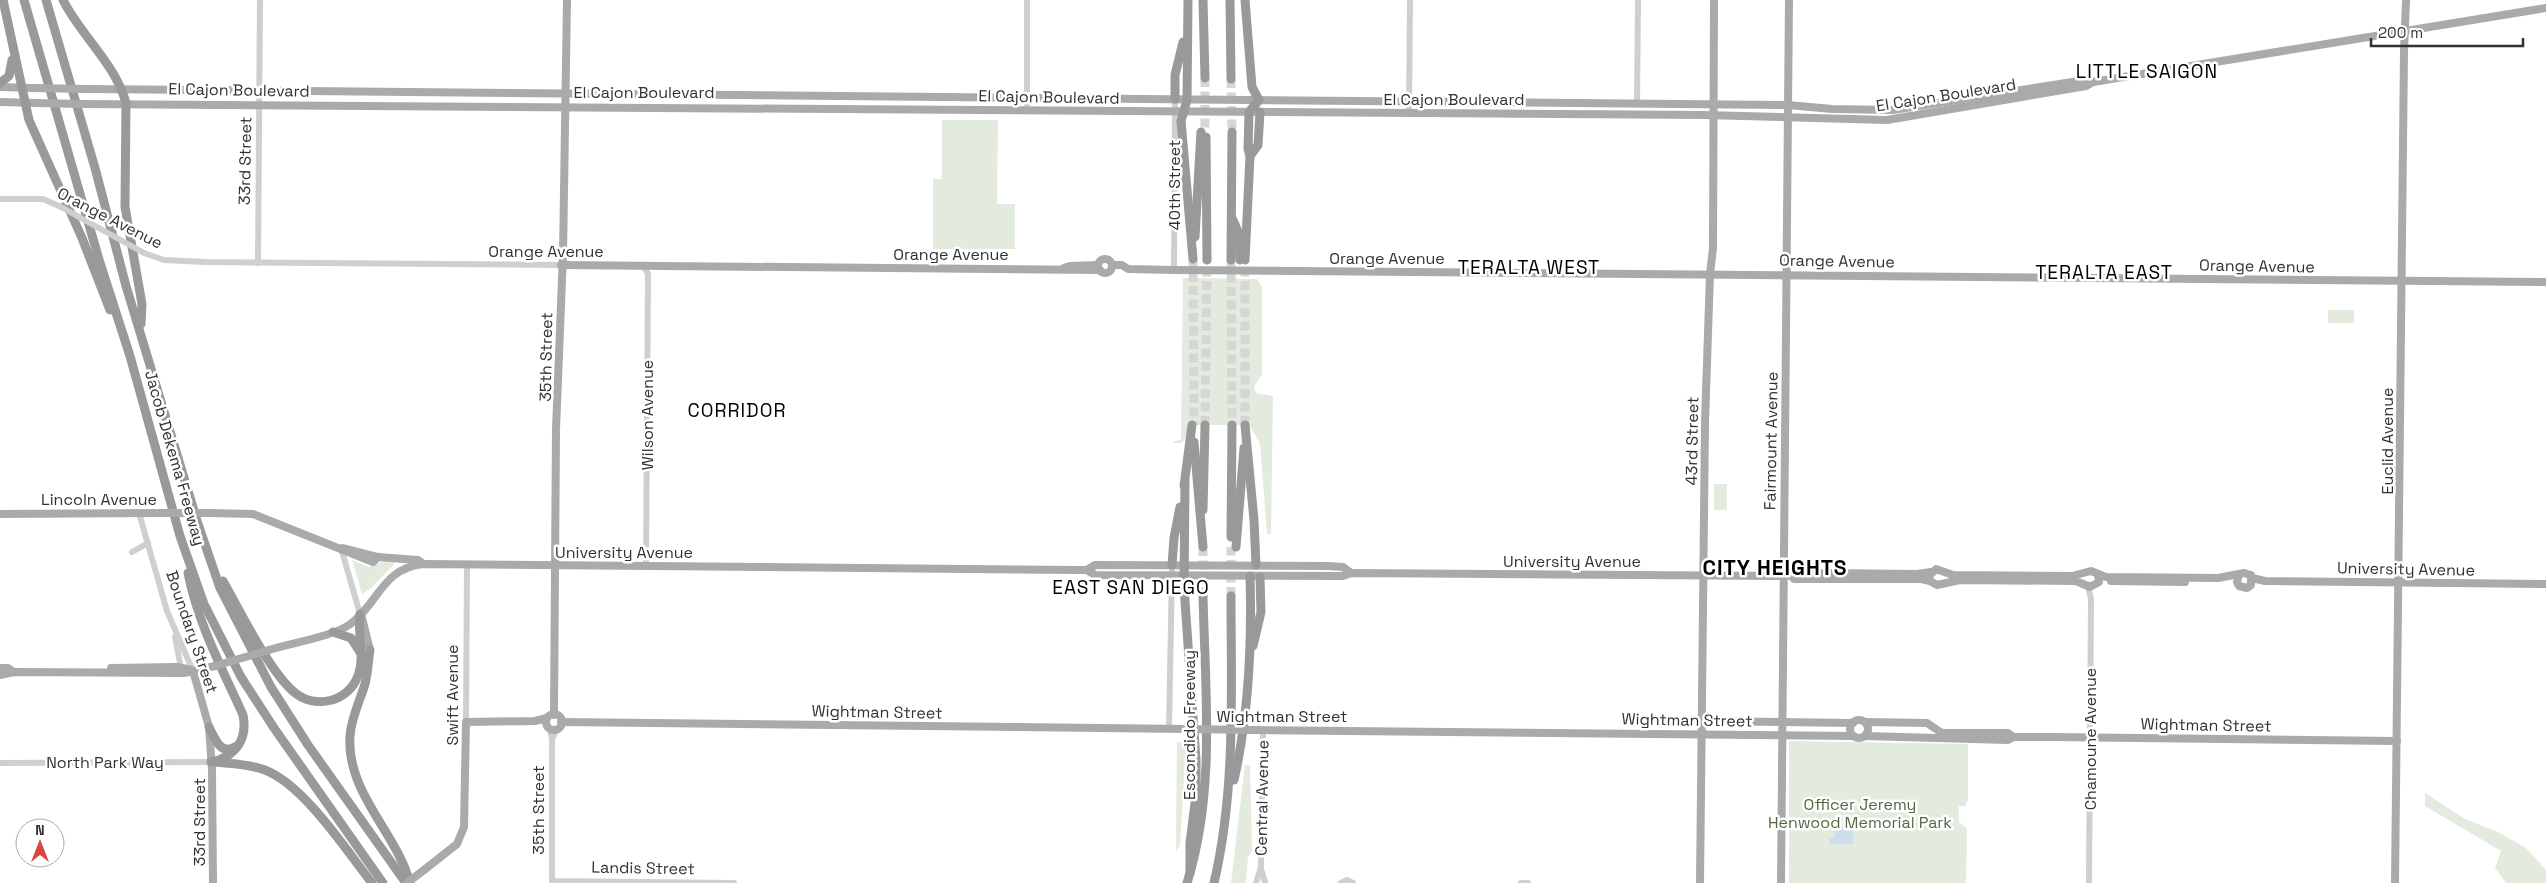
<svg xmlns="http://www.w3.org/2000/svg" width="2546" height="883" font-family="'Space Grotesk',sans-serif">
  <rect width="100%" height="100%" fill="#fff"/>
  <g fill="#e3eade">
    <path d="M942 120H998L997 204H1015V249H933V179H942Z"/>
    <path d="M1183 278 1257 279 1262 287V374L1254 387 1256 393 1273 396 1271 534H1267L1260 443 1249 425H1188L1186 437 1182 443H1173L1174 441 1181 440Z"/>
    <rect x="2328" y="310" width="26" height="13"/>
    <rect x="1714" y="484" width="13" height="26"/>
    <path d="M352 560 369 567 386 560 396 562 372 587 362 594Z"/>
    <path d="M1789 741 1968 744V800L1965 806H1959V822L1967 829 1966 883H1789Z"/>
    <path d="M1177 742 1186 744 1180 845 1176 852Z"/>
    <path d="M1245 765H1250L1252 851 1248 857 1246 883H1231Z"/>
    <path d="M2425 793 2465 819 2498 832 2526 848 2546 870V883H2506L2495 868 2501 851 2425 806Z"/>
  </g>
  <path fill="#cfddeb" d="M1835 827H1853V844H1829L1830 838H1834Z"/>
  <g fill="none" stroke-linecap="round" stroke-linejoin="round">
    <g stroke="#d6d6d6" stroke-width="9" stroke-dasharray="9 4.5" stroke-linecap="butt">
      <path d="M1205 78V132"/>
      <path d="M1231 79 1232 132"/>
      <path d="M1193 259 1194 425"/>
      <path d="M1231 260 1232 425"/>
      <path d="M1205 425 1207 260"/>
      <path d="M1245 425V260"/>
      <path d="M1203 547V595"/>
      <path d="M1231 596V547"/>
    </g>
    <g stroke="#cfcfcf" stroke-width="6">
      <path d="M1637 104 1638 0"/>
      <path d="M1027 110V0"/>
      <path d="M1409 113 1410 0"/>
      <path d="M0 199H43L61 207"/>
      <path d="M144 253 164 260 206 262 561 265"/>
      <path d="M258 263 260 0"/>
      <path d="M643 265 648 274 646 565"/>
      <path d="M1174 270 1175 99"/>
      <path d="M139 513 167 611 193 671"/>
      <path d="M341 548 360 614"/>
      <path d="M132 552 148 543"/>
      <path d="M2088 586 2091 599 2089 883"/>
      <path d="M175 637 180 663 178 667"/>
      <path d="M466 722 467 564"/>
      <path d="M550 729 552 739V881L734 883"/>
      <path d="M1169 729 1172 570"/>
      <path d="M552 739 557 729"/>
      <path d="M0 763 211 762"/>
      <path d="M1261 869 1265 882"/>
      <path d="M1256 883 1261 867 1263 730"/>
      <path d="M1341 883 1347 880 1353 883"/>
      <path d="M1521 883H1528"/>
    </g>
    <g stroke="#aaa" stroke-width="8">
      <path d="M0 87 32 88"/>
      <path d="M87 89 1788 105 1832 109 1893 110 2085 80 2093 82 2546 8"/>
      <path d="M0 102 37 103"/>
      <path d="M81 104 1704 115 1887 120 2086 86 2093 82"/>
      <circle cx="1105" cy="266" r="7"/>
      <path d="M561 265 1100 270"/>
      <path d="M1112 265H1122L1128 269 1174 270 2546 282"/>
      <path d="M1064 268 1070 266 1098 265"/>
      <path d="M209 513 253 514 373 562 378 557"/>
      <path d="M0 514 155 513"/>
      <path d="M343 548 378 557 418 560 422 563"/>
      <path d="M1087 570 1095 575 1343 576 1351 573 1783 576 1826 573 1917 574 1931 572"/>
      <path d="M2098 574 2099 582 2090 587 2076 581 1960 580 1937 585 1930 581 1929 576 1936 569 1953 575 2072 576 2091 571 2106 577 2218 578 2244 573 2251 575V585L2247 588 2239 586 2237 582 2239 575"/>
      <path d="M1792 576 1794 579H1921L1930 581"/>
      <path d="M2252 578 2265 581 2546 584"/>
      <path d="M2111 581 2185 582"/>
      <path d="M362 618 370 650"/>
      <path d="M269 650C290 643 331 637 349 625 378 605 382 568 423 564L1078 570H1087L1095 565 1327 566 1343 567 1351 573"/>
      <path d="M0 668H8L14 672"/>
      <path d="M111 668 178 667 191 670"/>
      <path d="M193 671 209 727 212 770 213 883"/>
      <path d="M0 675 14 672 184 673 215 666"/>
      <circle cx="554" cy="722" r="8"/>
      <path d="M554 715 556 429 563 255 567 0"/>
      <circle cx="1859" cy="729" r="9"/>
      <path d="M1702 721 1853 723"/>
      <path d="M561 722 1186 729"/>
      <path d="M1865 722 1927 723 1942 733H2008L2014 737"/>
      <path d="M1251 730 1853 736"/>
      <path d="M1865 736 2008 740 2014 737H2052L2397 741"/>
      <path d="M424 870 457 844 464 827 466 722 535 721 547 718"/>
      <path d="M1700 883 1705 422 1710 274 1713 248 1714 0"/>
      <path d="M1781 883 1789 0"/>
      <path d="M2395 883 2404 52 2406 0"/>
    </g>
    <g stroke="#999" stroke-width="9">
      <path d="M3 0 29 120 82 238 110 310"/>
      <path d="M24 0 100 263 130 356 180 536 204 604 241 677 274 728 383 883"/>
      <path d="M46 0 95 168 126 286 198 524 220 588 271 687 308 745 406 883"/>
      <path d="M63 0C81 36 115 63 126 103L125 207 142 304 141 324"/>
      <path d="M1188 0 1187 100 1181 121 1193 259"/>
      <path d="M1203 0 1205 78"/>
      <path d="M1230 0 1231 79"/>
      <path d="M1245 0 1252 87 1259 100 1249 112 1248 149 1250 156 1245 260"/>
      <path d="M0 83 9 76 12 60"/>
      <path d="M1175 99V75L1183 42"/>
      <path d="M1206 137 1207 260"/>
      <path d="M1250 156 1258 145 1260 112"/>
      <path d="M1233 220 1239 234 1240 260"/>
      <path d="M1195 237 1201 132"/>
      <path d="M1231 260 1232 132"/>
      <path d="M1245 425 1254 520 1256 565"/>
      <path d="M1194 442 1203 547"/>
      <path d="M1185 482 1184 587 1196 760V795L1190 843V873"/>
      <path d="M1184 486 1192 425"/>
      <path d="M1203 510 1205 425"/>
      <path d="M1231 537 1232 425"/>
      <path d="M1236 547 1244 448"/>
      <path d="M1172 565 1174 538 1180 507"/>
      <path d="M188 573C198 624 222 668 243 715 248 740 235 757 211 762"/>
      <path d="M223 581C239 609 273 679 298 695 308 702 321 703 332 700 343 697 353 688 357 678 366 658 357 635 360 614"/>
      <path d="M333 632 351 638 360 652"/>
      <path d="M1253 646 1261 612 1260 577"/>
      <path d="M370 650C368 662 368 673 365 684 360 701 351 718 350 736 346 792 396 832 410 883"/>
      <path d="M209 727C215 739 221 757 237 746"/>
      <path d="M216 762C232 764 249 764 265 770 304 785 346 850 372 883"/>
      <path d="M1234 780C1249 714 1252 644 1250 576"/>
      <path d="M1187 883C1216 791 1205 690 1203 595"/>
      <path d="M1214 883C1236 789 1231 692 1231 596"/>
    </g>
    <path stroke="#cfcfcf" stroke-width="6" d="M61 207 144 253"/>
    <g stroke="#aaa" stroke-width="8">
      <path d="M32 88 87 89"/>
      <path d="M37 103 81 104"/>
      <path d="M159 513H209"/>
      <path d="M215 666 269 650"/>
      <path d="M1186 729 1251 730"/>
      <path d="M407 883 424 870"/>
    </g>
  </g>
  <g text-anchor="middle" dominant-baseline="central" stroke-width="5" stroke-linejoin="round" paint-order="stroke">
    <g font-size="16" fill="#323232" stroke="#fff">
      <text transform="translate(239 90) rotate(1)">El Cajon Boulevard</text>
      <text x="644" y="92">El Cajon Boulevard</text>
      <text transform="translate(1946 95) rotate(-9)">El Cajon Boulevard</text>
      <text transform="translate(1049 97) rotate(1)">El Cajon Boulevard</text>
      <text x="1454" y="99">El Cajon Boulevard</text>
      <text transform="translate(245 161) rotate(-89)">33rd Street</text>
      <text transform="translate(1174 185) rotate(-90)">40th Street</text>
      <text transform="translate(110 218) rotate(27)">Orange Avenue</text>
      <text x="546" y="251">Orange Avenue</text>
      <text x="951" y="254">Orange Avenue</text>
      <text x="1387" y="258">Orange Avenue</text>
      <text transform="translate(1837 261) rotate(1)">Orange Avenue</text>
      <text transform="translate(2257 266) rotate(1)">Orange Avenue</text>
      <text transform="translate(546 357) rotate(-89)">35th Street</text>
      <text transform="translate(647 415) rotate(-90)">Wilson Avenue</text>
      <text transform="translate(1692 441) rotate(-89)">43rd Street</text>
      <text transform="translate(1771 441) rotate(-89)">Fairmount Avenue</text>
      <text transform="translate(2387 441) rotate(-90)">Euclid Avenue</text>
      <text transform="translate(175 458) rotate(74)">Jacob Dekema Freeway</text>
      <text x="99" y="499">Lincoln Avenue</text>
      <text x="624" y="552">University Avenue</text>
      <text x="1572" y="561">University Avenue</text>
      <text transform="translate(2406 569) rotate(1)">University Avenue</text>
      <text transform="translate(192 632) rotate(71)">Boundary Street</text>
      <text transform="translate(452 695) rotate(-90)">Swift Avenue</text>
      <text transform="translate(877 712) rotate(1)">Wightman Street</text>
      <text x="1282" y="716">Wightman Street</text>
      <text transform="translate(1687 720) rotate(1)">Wightman Street</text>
      <text transform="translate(1189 725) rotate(-90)">Escondido Freeway</text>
      <text transform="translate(2206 725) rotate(1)">Wightman Street</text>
      <text transform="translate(2090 739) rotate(-90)">Chamoune Avenue</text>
      <text x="105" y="762">North Park Way</text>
      <text transform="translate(1262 798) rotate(-89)">Central Avenue</text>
      <text transform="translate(538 810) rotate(-90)">35th Street</text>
      <text transform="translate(199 822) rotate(-90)">33rd Street</text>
      <text transform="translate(643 868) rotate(1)">Landis Street</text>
    </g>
    <g font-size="16" fill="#506b41" stroke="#fff">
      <text x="1860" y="804">Officer Jeremy<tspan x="1860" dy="18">Henwood Memorial Park</tspan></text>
    </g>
    <g font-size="19" letter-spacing="1" fill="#000" stroke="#fff">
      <text x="2147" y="71">LITTLE SAIGON</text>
      <text x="1529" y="267">TERALTA WEST</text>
      <text x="2104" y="272">TERALTA EAST</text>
      <text x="737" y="410">CORRIDOR</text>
      <text x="1131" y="587">EAST SAN DIEGO</text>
    </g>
    <g font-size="21" font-weight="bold" letter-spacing="1" fill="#000" stroke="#fff">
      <text x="1775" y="567">CITY HEIGHTS</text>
    </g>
  </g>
  <g transform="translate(40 843)"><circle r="24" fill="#ffffff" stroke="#adadad"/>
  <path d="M0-4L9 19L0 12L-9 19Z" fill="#da4642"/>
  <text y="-8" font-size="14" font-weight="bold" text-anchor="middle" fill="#323232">N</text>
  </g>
  <path d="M2371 38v8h152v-8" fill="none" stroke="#323232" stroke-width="2.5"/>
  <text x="2378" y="38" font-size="15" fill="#323232" stroke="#ffffff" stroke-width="4" paint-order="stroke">200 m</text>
</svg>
